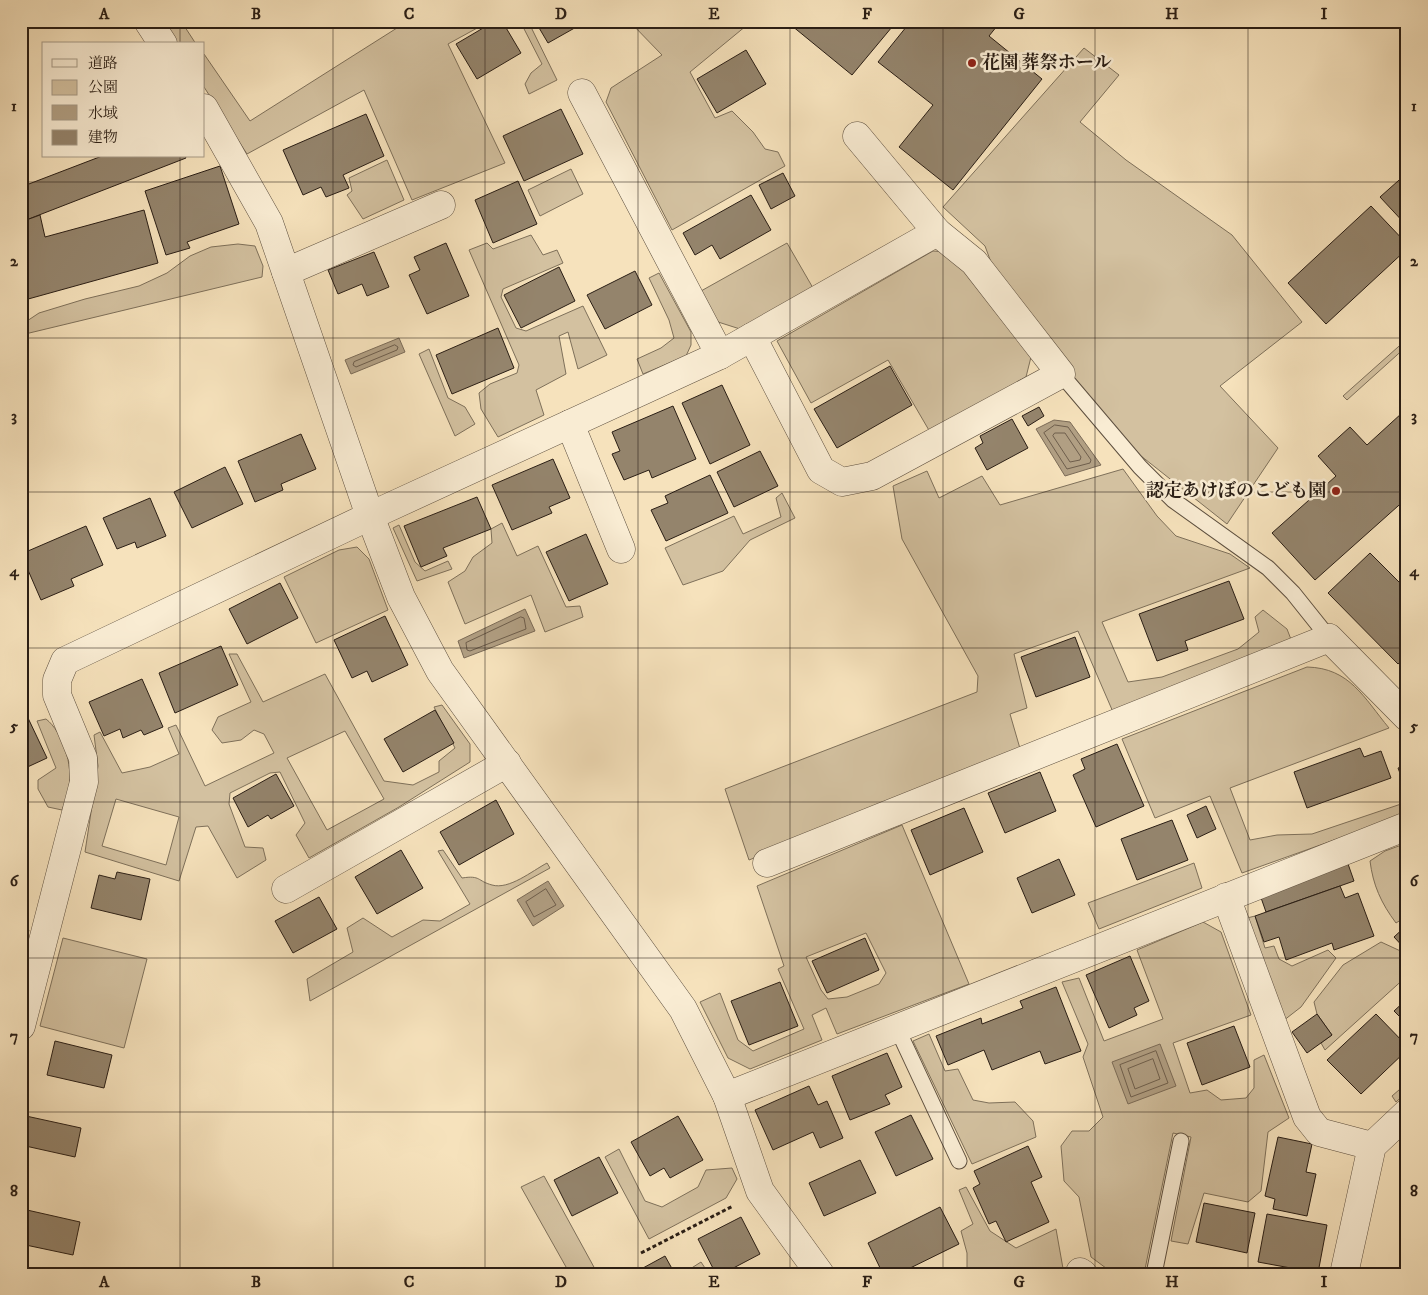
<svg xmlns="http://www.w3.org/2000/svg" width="1428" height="1295" font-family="'IM FELL DW Pica','Noto Serif JP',serif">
  <rect width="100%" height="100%" fill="#f6e2bc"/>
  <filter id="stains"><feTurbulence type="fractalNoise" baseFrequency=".004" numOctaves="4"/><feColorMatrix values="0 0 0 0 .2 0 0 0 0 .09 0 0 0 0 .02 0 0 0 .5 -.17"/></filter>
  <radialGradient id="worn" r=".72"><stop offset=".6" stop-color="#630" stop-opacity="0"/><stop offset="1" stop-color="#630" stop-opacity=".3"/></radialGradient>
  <g fill="#d3c1a0" stroke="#7e705a" fill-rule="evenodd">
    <path d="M161 21H181L196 44H176Z"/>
    <path d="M408 21H490L448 44 505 163 412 200 364 90 247 154 204 87V54L250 121Z"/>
    <path d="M520 21H528L557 80 529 94 525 84 531 73 542 64Z"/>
    <path d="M629 21H752L690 72 715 118 732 111 753 132 765 149 778 152 785 166 672 230 606 102 611 88 662 55Z"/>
    <path d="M1084 48 1119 75 1080 122 1126 160 1232 235 1302 322 1220 386 1278 448 1227 524 1136 452 1051 351 995 273 985 246 943 207Z"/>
    <path d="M387 160 404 200 363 219 347 195 352 191 349 178Z"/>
    <path d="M571 169 583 194 540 216 528 190Z"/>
    <path d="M531 235 543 255 557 250 563 263 503 289 501 297 516 328 526 331 583 306 607 355 578 369 568 332 559 336 566 374 536 390 544 415 498 437 481 409 479 393 490 384 517 373 519 365 469 250 487 243 493 249Z"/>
    <path d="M787 243 813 288 740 329 715 321 701 291Z"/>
    <path d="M238 244 255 246 263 266 262 277 21 335V325L39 313 85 299 139 286 167 273 190 256 211 247Z"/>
    <path d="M933 251 948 252 1032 353 1026 377 930 432 888 360 811 403 777 341Z"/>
    <path d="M659 273 691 332V345L686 356 643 374 637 359 661 348 674 338 669 320 649 278Z"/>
    <path d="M1407 339V346L1347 400 1343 396Z"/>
    <path d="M429 349 448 398 465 407 475 424 455 436 419 354Z"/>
    <path d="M1123 469 1157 516 1176 536 1230 554 1250 568 1102 622 1128 682 1162 677 1238 649 1259 632 1255 617 1263 610 1287 629 1292 642 1113 712 1078 631 1014 654 1027 708 1010 714 1021 752 749 860 725 789 977 692 978 676 902 539 893 486 927 471 939 498 982 476 1000 505Z"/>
    <path d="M782 493 795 518 750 540 723 571 683 585 665 548 734 516 743 534 781 517 776 498Z"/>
    <path d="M502 523 517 556 538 546 566 607 580 606 583 617 545 632 531 595 465 624 448 582 465 571 473 557 492 543 491 529Z"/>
    <path d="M399 525 415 562 425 571 448 561 452 569 417 581 393 528Z"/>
    <path d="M357 547 369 559 388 610 316 643 284 577 339 550Z"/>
    <path d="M229 654H237L263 702 325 674 384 781 413 785 439 772V761L455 748 434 707 442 705 470 744V762L399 807 309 858 296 835 305 823 280 772 270 773 230 793 229 804 245 847 263 848 266 860 237 878 208 826 196 827 179 881 85 852 98 766 94 735 100 732 122 773 150 767 179 754 168 728 176 725 205 786 274 753 264 734 254 730 241 740 222 743 212 730 218 717 251 702ZM345 731 384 799 327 830 287 758ZM116 799 179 817 166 865 102 846Z"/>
    <path d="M1307 667C1350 668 1364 698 1389 728L1230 788 1250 840 1277 835 1312 834 1404 803 1407 806V814L1242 873 1210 796 1155 818 1122 739Z"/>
    <path d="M46 719C63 732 73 766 69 787 68 795 65 802 62 810L48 807 38 789V780L56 768 37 721Z"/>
    <path d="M902 825 969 984 837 1034 826 1008 812 1015 822 1040 750 1069 728 1058 700 1002 720 993 738 1040 753 1051 804 1029 778 969 784 966 757 886ZM866 933 886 973 879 984 847 997 828 999 821 990 806 957Z"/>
    <path d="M1407 843V916L1396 923C1381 903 1373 885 1370 861L1385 851Z"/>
    <path d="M443 850 462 878C481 875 477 881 492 885 509 890 532 871 547 863L550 868 310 1001 307 979 353 952 347 928 363 918 392 937 423 920 440 921 470 904 438 851Z"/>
    <path d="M1194 863 1202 888 1099 929 1088 903Z"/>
    <path d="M1255 916 1265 948 1274 946 1279 959 1292 966 1328 950 1336 958 1301 1007 1283 1021 1247 918Z"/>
    <path d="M1203 922 1221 932 1251 1015 1173 1043 1190 1093 1207 1090 1221 1100 1246 1098 1254 1088V1060L1264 1055 1289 1118 1268 1132 1261 1191 1248 1202 1204 1193 1188 1244 1171 1241 1191 1137 1173 1133 1144 1274H1114L1091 1257 1079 1197 1064 1181 1061 1146 1072 1131H1089L1103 1117 1083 1057 1088 1044 1062 982 1079 978 1104 1041 1163 1019 1137 950Z"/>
    <path d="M21 928 29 930 21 959Z"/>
    <path d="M63 938 147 959 124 1048 40 1026Z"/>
    <path d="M1381 942 1407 954V976L1325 1050 1321 1043 1332 1035 1317 1014 1314 1002 1343 965Z"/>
    <path d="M929 1034 945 1071 958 1069 973 1100 989 1103 1015 1102 1033 1121 1036 1137 972 1164 913 1041Z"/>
    <path d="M1407 1083V1092L1396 1102 1392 1096Z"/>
    <path d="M619 1149 645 1201 662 1207 698 1187 706 1170 732 1168 737 1179 726 1198 649 1239 605 1157Z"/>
    <path d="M544 1176 595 1269 592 1274H570L521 1187Z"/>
    <path d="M966 1187 990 1231 1016 1248 1056 1229 1064 1274H963L967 1271V1253L961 1231 973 1224 959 1190Z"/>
    <path d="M701 1262 709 1274H693L690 1269Z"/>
  </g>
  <g fill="#b19f83" stroke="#7b6b57">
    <path d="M399 338 405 352 351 374 345 360Z"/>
    <path d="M1054 420 1070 422 1101 465 1065 476 1036 429Z"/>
    <path d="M525 609 535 631 464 658 458 641Z"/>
    <path d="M548 881 564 906 533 926 517 900Z"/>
    <path d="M1160 1044 1176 1086 1128 1104 1112 1062Z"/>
  </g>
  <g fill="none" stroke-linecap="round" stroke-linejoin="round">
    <g stroke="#6e5e4c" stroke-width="1">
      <path d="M395 345 398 347 397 350 356 367 353 365 354 362Z"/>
      <path d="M1055 425 1068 427 1091 460 1090 463 1067 469 1044 433Z"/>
      <path d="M1055 433H1065L1081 457 1080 460 1070 462 1053 436Z"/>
      <path d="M521 617 524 618 526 629 470 651 467 650 466 643Z"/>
      <path d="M546 889 556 905 534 917 526 902Z"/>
      <path d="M1156 1051 1168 1083 1131 1097 1120 1065Z"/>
      <path d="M1153 1059 1160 1079 1135 1089 1128 1069Z"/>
    </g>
  </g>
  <g fill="#94846c" stroke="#2a1e15">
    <path d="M495 21H502L521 53 477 79 456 44Z"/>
    <path d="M535 21H587L548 43Z"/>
    <path d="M786 21H897L852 75Z"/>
    <path d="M911 21H1001L989 36 1042 79 953 190 899 147 933 105 878 62Z"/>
    <path d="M746 50 766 84 717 113 697 79Z"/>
    <path d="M561 109 583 154 524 181 503 136Z"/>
    <path d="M366 114 384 156 343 175 349 188 326 197 321 187 303 195 283 150Z"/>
    <path d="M102 156H185L186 158 21 222V187Z"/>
    <path d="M220 166 239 224 187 242 190 248 166 255 145 191Z"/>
    <path d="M783 173 795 196 771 209 759 185Z"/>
    <path d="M1407 173V226L1380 197Z"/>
    <path d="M518 181 537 224 493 243 475 200Z"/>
    <path d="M751 195 771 230 720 259 712 245 695 255 683 233Z"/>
    <path d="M1371 206 1407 244V249L1326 324 1288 283Z"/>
    <path d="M144 210 158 263 21 301V222L40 215 45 237Z"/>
    <path d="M446 243 469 296 427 314 409 275 420 270 414 257Z"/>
    <path d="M374 252 389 287 367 296 362 284 338 294 328 270Z"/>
    <path d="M559 267 575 301 521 328 504 295Z"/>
    <path d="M635 271 652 305 605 329 587 295Z"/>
    <path d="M498 328 514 368 452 394 436 355Z"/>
    <path d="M890 366 912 405 837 448 814 409Z"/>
    <path d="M722 385 750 445 710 464 682 403Z"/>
    <path d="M673 406 696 459 652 478 649 470 624 480 612 454 620 451 612 432Z"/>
    <path d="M1039 407 1044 416 1028 426 1022 416Z"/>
    <path d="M1402 413 1407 418V498L1315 580 1272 533 1336 476 1318 456 1350 427 1367 445Z"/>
    <path d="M1012 419 1028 448 987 470 975 448 983 443 980 436Z"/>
    <path d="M301 434 316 469 281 484 283 490 255 502 238 461Z"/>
    <path d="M760 451 778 486 734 507 717 472Z"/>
    <path d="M553 459 570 498 549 507 552 513 512 530 492 485Z"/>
    <path d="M225 467 243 504 192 528 174 492Z"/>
    <path d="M710 475 728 513 666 541 651 510 668 503 665 496Z"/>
    <path d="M477 497 491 529 443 548 447 556 421 567 404 526Z"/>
    <path d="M150 498 166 536 137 548 135 542 117 549 103 518Z"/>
    <path d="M86 526 103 565 71 579 74 586 41 600 21 554Z"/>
    <path d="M586 534 608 584 569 601 546 552Z"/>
    <path d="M1370 553 1403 586 1407 583V656L1398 664 1328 593Z"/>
    <path d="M1229 581 1244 619 1185 641 1188 650 1157 661 1139 614Z"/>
    <path d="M280 583 298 618 247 644 229 609Z"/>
    <path d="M385 616 408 665 372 682 367 671 352 678 334 640Z"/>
    <path d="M1075 637 1090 677 1036 697 1021 657Z"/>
    <path d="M221 646 238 685 175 713 159 673Z"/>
    <path d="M142 679 163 727 144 735 141 730 123 738 120 729 104 736 89 702Z"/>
    <path d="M435 710 454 743 403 772 384 739Z"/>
    <path d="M28 718 47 758 21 770V721Z"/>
    <path d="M1117 744 1144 806 1096 827 1073 775 1085 769 1081 759Z"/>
    <path d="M1360 748 1364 757 1381 751 1391 778 1307 808 1294 772Z"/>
    <path d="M1407 765V792L1398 768Z"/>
    <path d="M1040 772 1056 811 1005 833 988 793Z"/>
    <path d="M276 774 294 806 271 819 268 815 248 827 233 798Z"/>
    <path d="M496 800 514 834 459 865 440 832Z"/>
    <path d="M1206 806 1216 829 1197 838 1187 815Z"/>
    <path d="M964 808 983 852 930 875 911 830Z"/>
    <path d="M1172 820 1188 860 1137 880 1121 839Z"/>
    <path d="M401 850 423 888 377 914 355 877Z"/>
    <path d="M1059 859 1075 895 1032 913 1017 878Z"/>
    <path d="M1347 861 1354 881 1266 912 1259 892Z"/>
    <path d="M117 872 150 879 141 920 91 908 99 875 115 879Z"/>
    <path d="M1340 886 1345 898 1358 893 1374 936 1334 950 1332 943 1286 960 1279 937 1264 942 1255 916Z"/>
    <path d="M319 897 337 929 293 953 275 921Z"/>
    <path d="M1407 925V951L1394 937Z"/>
    <path d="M865 938 879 970 827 993 812 961Z"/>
    <path d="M1130 956 1149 1001 1134 1008 1137 1015 1109 1028 1086 975Z"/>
    <path d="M780 982 798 1026 749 1045 731 1001Z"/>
    <path d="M1407 985V996L1401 990Z"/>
    <path d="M1056 987 1081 1051 1045 1064 1040 1051 992 1070 984 1050 948 1065 936 1036 981 1018 982 1024 1023 1008 1020 1001Z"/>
    <path d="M1407 999V1024L1394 1011Z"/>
    <path d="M1317 1014 1332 1035 1307 1053 1292 1032Z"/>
    <path d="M1376 1014 1407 1046V1050L1361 1094 1327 1060Z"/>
    <path d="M1234 1026 1250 1067 1202 1085 1187 1043Z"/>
    <path d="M55 1041 112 1055 104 1088 47 1075Z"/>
    <path d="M887 1053 902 1087 885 1095 890 1104 850 1120 832 1076Z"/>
    <path d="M809 1086 818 1105 827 1101 843 1138 820 1148 813 1132 773 1150 755 1110Z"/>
    <path d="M911 1115 933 1159 896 1176 875 1132Z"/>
    <path d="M26 1116 81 1128 75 1157 21 1145Z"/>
    <path d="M678 1116 703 1160 670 1178 664 1168 650 1176 631 1142Z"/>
    <path d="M1278 1137 1312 1144 1306 1172 1316 1174 1307 1216 1273 1209 1275 1199 1265 1196Z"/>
    <path d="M1028 1146 1042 1177 1031 1182 1049 1222 1006 1242 996 1221 989 1224 973 1188 980 1184 974 1171Z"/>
    <path d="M599 1157 618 1193 572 1216 554 1180Z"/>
    <path d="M860 1160 876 1193 824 1216 809 1183Z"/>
    <path d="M1204 1203 1255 1213 1247 1253 1196 1242Z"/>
    <path d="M940 1207 959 1244 898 1274H883L868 1243Z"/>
    <path d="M27 1210 80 1222 73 1255 21 1244Z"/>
    <path d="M1267 1214 1327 1225 1318 1273 1258 1262Z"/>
    <path d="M741 1217 760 1254 722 1274H716L698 1239Z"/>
    <path d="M665 1256 675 1274H632Z"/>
  </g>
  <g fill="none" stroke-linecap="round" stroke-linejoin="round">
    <defs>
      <g id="service">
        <path d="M1061 374 1140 467 1173 500 1268 568 1293 593 1329 638"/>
        <path d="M897 1028 959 1161"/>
        <path d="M1154 1274 1181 1141"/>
      </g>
      <g id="minor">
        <path d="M148 21 163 44"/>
        <path d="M582 93 720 355"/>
        <path d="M204 108 269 223 370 516 401 597 440 671 683 1009 727 1096 760 1191 820 1274"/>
        <path d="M286 272 441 205"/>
        <path d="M752 337 821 470 842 482 872 476 1061 374 974 262 937 232"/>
        <path d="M570 424 621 549"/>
        <path d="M767 863 1329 638 1407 717"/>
        <path d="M286 889 507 763"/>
        <path d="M1226 897 1307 1117 1319 1132 1372 1146"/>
        <path d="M21 1026 84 782 83 758 57 695V680L65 661 370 516 720 355 937 232 857 136"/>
        <path d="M727 1096 1407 826"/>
        <path d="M1080 1272 1083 1274"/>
        <path d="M1344 1274 1372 1146 1407 1113"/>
      </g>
    </defs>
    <use href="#service" stroke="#5d4f3f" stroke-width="17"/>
    <use href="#minor" stroke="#5d4f3f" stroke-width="29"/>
    <path stroke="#2a1e15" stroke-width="3" stroke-dasharray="4 2.5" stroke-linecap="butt" d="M641 1253 733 1206"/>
    <use href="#service" stroke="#f9ecd3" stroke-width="15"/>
    <use href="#minor" stroke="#f9ecd3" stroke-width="28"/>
  </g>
  <path fill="none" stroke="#2a1e15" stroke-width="1" stroke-opacity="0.55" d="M180 21V44M333 21V1274M485 21V1274M638 21V1274M790 21V1274M943 21V1274M1095 21V1274M1248 21V1274M180 156V1274M21 182H1407M21 338H1407M21 492H1407M21 648H1407M21 802H1407M21 958H1407M21 1112H1407"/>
  <g fill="#8f2418" stroke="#f9ecd3" stroke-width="2">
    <circle cx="972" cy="63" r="5"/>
    <circle cx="1336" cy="491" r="5"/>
  </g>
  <g text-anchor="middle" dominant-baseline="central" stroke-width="5" stroke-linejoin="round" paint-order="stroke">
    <g font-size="18" font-weight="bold" fill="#2a1e15" stroke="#f9ecd3" text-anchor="start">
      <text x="982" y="63">花園 葬祭ホール</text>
      <text x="1326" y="491" text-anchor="end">認定あけぼのこども園</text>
    </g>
  </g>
  <rect width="1428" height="1295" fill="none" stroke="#f6e2bc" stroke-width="55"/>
  <rect x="42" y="42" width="162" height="115" fill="#f9ecd3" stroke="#a69a87"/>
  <rect x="52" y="59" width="25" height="8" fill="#f9ecd3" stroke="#a69a87"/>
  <text x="88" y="68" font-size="15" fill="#2a1e15">道路</text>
  <rect x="52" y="80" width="25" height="15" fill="#d3c1a0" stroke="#a69a87"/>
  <text x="88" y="92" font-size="15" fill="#2a1e15">公園</text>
  <rect x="52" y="105" width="25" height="15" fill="#b19f83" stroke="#a69a87"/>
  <text x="88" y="118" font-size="15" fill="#2a1e15">水域</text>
  <rect x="52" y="130" width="25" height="15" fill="#94846c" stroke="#a69a87"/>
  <text x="88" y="142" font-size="15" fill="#2a1e15">建物</text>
  <rect x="28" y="28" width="1372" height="1240" fill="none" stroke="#2a1e15" stroke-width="2"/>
  <g font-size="16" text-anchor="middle" font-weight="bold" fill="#2a1e15">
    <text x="104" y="19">A</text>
    <text x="256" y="19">B</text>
    <text x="409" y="19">C</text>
    <text x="561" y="19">D</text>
    <text x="714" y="19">E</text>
    <text x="867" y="19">F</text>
    <text x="1019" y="19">G</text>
    <text x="1172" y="19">H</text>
    <text x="1324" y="19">I</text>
    <text x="14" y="111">1</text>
    <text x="1414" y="111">1</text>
    <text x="14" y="266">2</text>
    <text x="1414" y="266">2</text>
    <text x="14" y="421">3</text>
    <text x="1414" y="421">3</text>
    <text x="14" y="576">4</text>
    <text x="1414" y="576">4</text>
    <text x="14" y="731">5</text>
    <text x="1414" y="731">5</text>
    <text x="14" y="886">6</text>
    <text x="1414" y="886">6</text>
    <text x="14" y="1041">7</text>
    <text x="1414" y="1041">7</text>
    <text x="14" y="1196">8</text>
    <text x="1414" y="1196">8</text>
    <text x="104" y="1287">A</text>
    <text x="256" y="1287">B</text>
    <text x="409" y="1287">C</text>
    <text x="561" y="1287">D</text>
    <text x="714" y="1287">E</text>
    <text x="867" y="1287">F</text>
    <text x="1019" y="1287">G</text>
    <text x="1172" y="1287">H</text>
    <text x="1324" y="1287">I</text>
  </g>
  <rect width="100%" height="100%" filter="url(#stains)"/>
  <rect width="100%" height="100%" fill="url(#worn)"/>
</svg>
